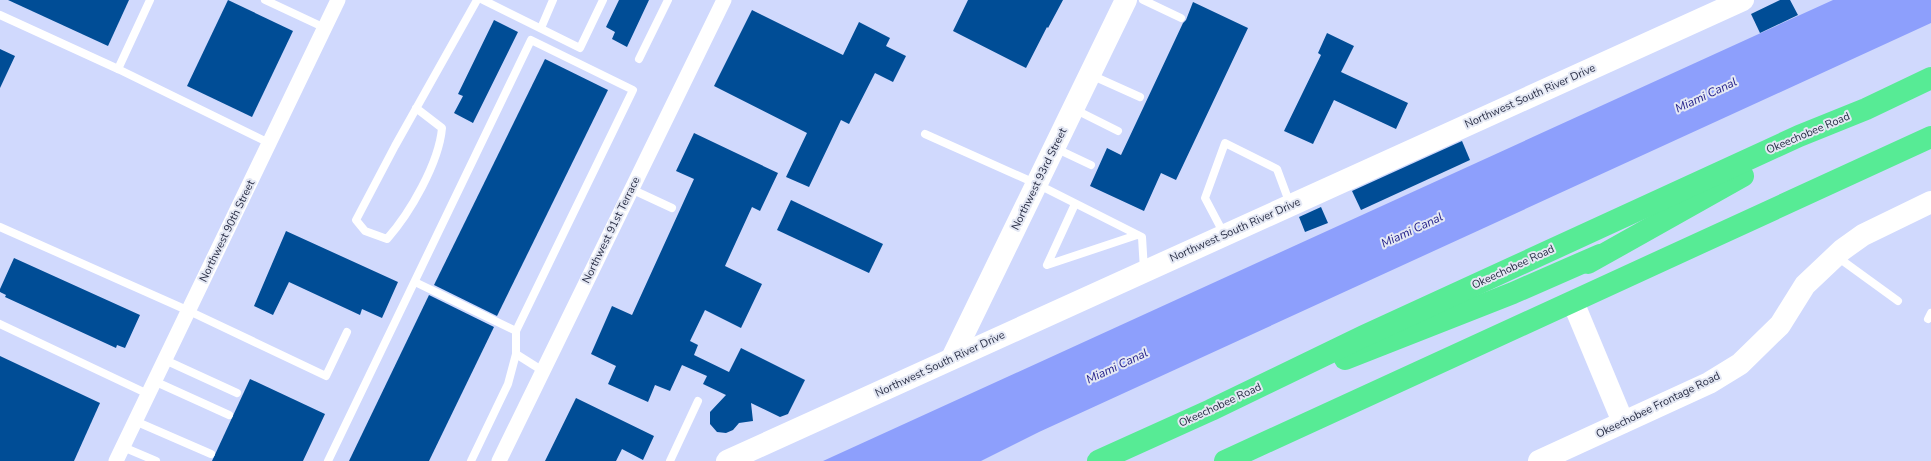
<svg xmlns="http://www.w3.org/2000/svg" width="1931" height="461" font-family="'Nunito Sans',sans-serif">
  <rect width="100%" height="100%" fill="#d0d9fd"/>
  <path fill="#8d9ffc" d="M1833 0H1931V23L1039 432 981 461H823Z"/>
  <g fill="#004d96">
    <path d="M8 0H129L108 46Z"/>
    <path d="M228 0 293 31 252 117 187 86Z"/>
    <path d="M619 0H649L627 47 612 39 615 32 606 27Z"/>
    <path d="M968 0H1063L1048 28 1047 27 1026 68 953 31Z"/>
    <path d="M1780 0H1790L1798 15 1760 33 1751 14Z"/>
    <path d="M1193 2 1248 28 1176 180 1161 173 1144 211 1090 186 1107 148 1121 155 1183 23 1186 20Z"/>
    <path d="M752 10 843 55 859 22 890 38 886 46 906 56 893 82 875 73 849 124 841 120 809 187 786 177 807 133 714 86Z"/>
    <path d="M494 20 518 32 473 123 454 113 463 96 458 94Z"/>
    <path d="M1327 33 1354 46 1341 72 1408 103 1396 129 1334 100 1313 144 1284 131 1321 55 1318 53Z"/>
    <path d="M0 49 15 56 0 88Z"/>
    <path d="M545 59 608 90 497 316 434 285Z"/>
    <path d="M694 133 778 173 760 211 752 207 725 266 762 284 741 328 705 310 690 341 698 345 694 355 729 372 741 348 805 380 788 414 780 417 751 403 753 421 739 423 733 430 726 433 717 432 710 424V412L726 395 703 384 707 376 682 365 670 391 655 385 648 402 608 384 616 366 591 354 612 306 632 315 694 179 676 171Z"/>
    <path d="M1462 141 1470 160 1361 210 1352 191Z"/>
    <path d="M791 200 883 244 869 273 777 230Z"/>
    <path d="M1321 207 1328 223 1305 232 1299 217Z"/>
    <path d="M286 231 398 282 382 318 362 309 360 315 289 282 273 315 254 306Z"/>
    <path d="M14 258 140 315 125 348 117 345 116 348 5 297 6 295 0 292V289Z"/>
    <path d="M429 295 494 327 429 461H349Z"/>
    <path d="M0 356 100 403 74 461H0Z"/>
    <path d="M250 379 325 414 303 461H212Z"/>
    <path d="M576 398 654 436 643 460 622 449 616 461H545Z"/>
  </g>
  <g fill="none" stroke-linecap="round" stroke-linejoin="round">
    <g stroke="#fff" stroke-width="8">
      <path d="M150 0 118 69 269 143"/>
      <path d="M265 0 325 28"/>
      <path d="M483 0 580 48 603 0"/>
      <path d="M1143 0 1181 18"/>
      <path d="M0 15 118 69"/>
      <path d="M541 28 553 0"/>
      <path d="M639 59 668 0"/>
      <path d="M1091 75 1140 97"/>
      <path d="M416 108 442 128C439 163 410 213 387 239L365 231 356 220 395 146 477 0"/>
      <path d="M1074 109 1118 131"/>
      <path d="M925 134 1037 184 1142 237 1144 270"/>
      <path d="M1055 148 1091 165"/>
      <path d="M631 189 672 208"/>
      <path d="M1075 204 1047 265 1137 235"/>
      <path d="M0 227 189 311 326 376 347 332"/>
      <path d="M1224 234 1205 198 1225 143 1277 169 1290 204"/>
      <path d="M1836 256 1898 301"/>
      <path d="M1928 319 1931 313"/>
      <path d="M0 324 148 394"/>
      <path d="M516 331V354L543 371"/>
      <path d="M165 360 237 393"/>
      <path d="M154 381 229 415"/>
      <path d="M135 421 211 454"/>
      <path d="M123 447 156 461"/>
      <path d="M328 461 531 40 633 90 516 331 415 282"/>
      <path d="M471 461 508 384 516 354"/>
      <path d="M670 461 698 401"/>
    </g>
    <g stroke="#fff" stroke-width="15">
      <path d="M116 461 338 0"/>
      <path d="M499 461 724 0"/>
    </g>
    <g stroke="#fff" stroke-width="22">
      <path d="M1573 302 1623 422"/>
      <path d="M952 358 1126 0"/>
      <path d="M727 461 1743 0"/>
      <path d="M1539 461 1709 383 1740 364 1780 325 1805 285 1842 250 1863 235 1931 202"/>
    </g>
    <g stroke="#57eb95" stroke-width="22">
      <path d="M1588 263 1743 176"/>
      <path d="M1345 359 1513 293 1600 255"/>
      <path d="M1098 461 1211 410 1364 336 1799 136 1866 109 1931 78"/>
      <path d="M1225 461 1931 137"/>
    </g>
  </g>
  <g text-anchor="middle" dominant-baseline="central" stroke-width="4" stroke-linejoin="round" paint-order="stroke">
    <g font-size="11" fill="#292e45" stroke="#e4e8f4">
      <text transform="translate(1530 96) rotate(-24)">Northwest South River Drive</text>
      <text transform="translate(1808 133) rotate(-23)">Okeechobee Road</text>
      <text transform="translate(1039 179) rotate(-64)">Northwest 93rd Street</text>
      <text transform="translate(611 230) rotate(-64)">Northwest 91st Terrace</text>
      <text transform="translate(1235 230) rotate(-24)">Northwest South River Drive</text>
      <text transform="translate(227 231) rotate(-64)">Northwest 90th Street</text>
      <text transform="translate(1513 267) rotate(-25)">Okeechobee Road</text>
      <text transform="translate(940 364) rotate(-25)">Northwest South River Drive</text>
      <text transform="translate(1220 405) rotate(-25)">Okeechobee Road</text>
      <text transform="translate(1658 405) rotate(-26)">Okeechobee Frontage Road</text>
    </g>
    <g font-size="12" font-style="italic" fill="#24218a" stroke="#e4e8f4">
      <text transform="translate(1706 95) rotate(-25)">Miami Canal</text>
      <text transform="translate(1412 230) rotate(-25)">Miami Canal</text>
      <text transform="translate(1117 366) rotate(-25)">Miami Canal</text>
    </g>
  </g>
</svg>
